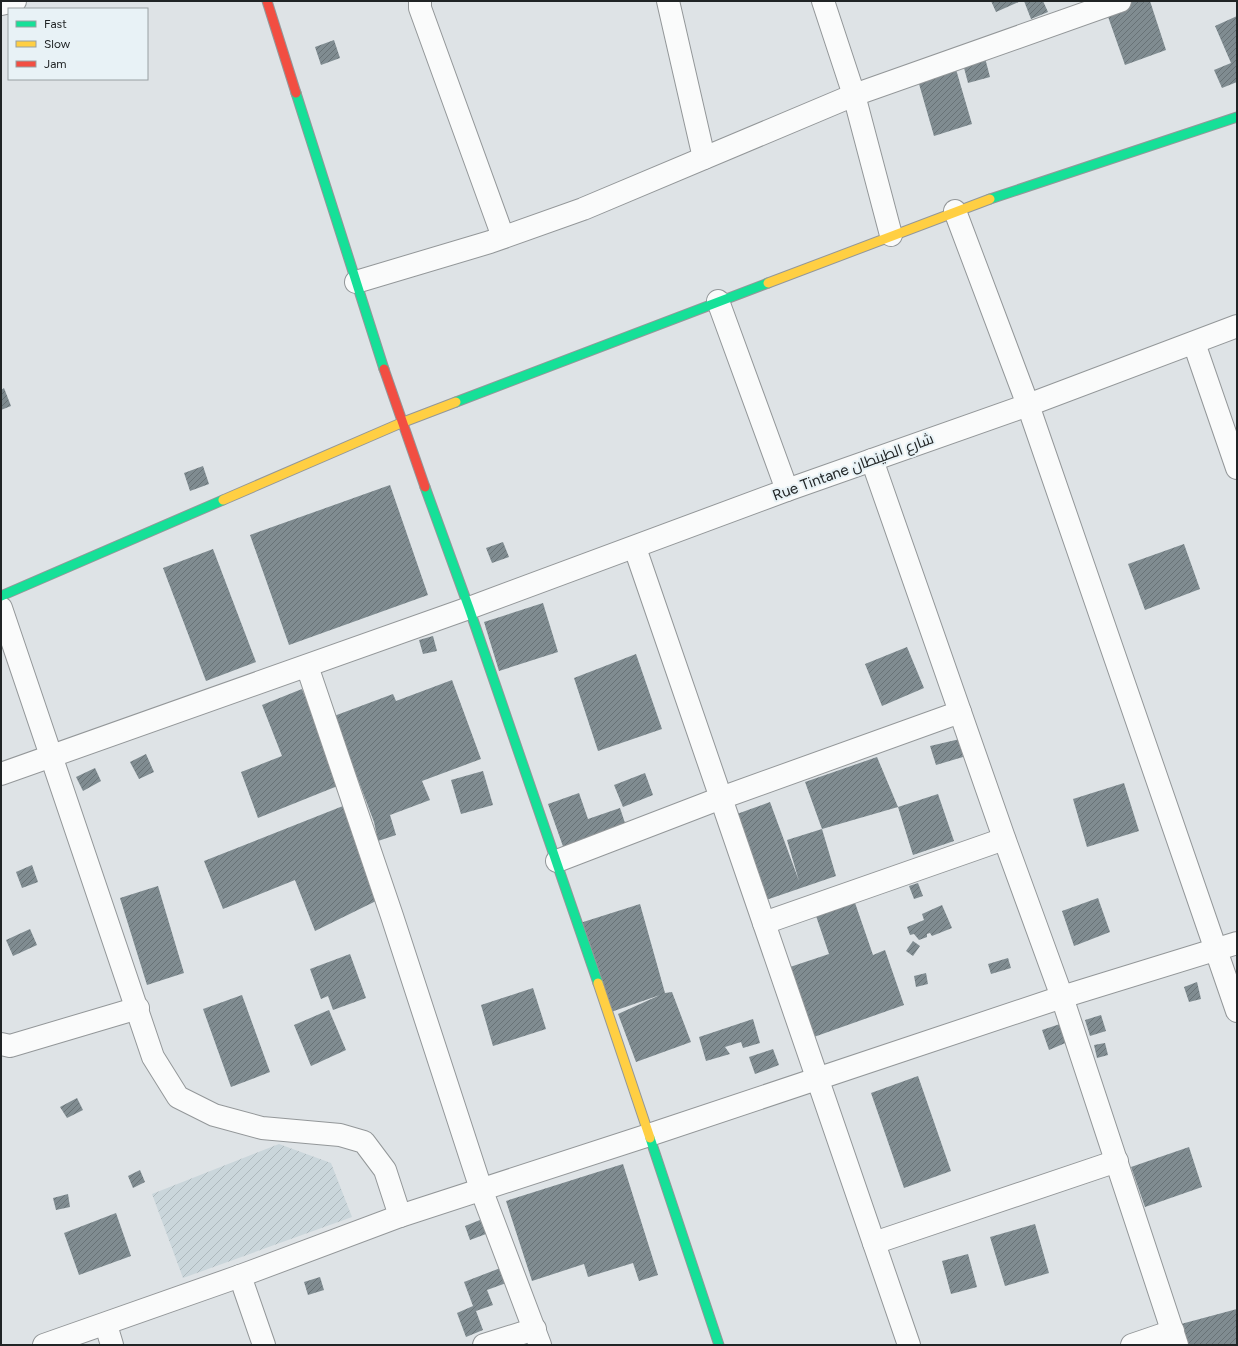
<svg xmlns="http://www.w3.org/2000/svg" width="1238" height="1346" font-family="Figtree,Cairo,sans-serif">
  <defs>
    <pattern id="industrial-furrows" width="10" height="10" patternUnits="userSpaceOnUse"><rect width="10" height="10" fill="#cad6db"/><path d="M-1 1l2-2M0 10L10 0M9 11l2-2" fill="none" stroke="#adb8bc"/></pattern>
    <pattern id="building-hatch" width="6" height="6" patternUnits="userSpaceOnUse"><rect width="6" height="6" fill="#808c91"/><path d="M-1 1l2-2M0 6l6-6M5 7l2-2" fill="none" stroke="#687276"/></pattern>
  </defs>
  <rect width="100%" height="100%" fill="#dee3e6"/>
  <path fill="url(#industrial-furrows)" d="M279 1144 331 1163 352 1217 183 1278 152 1194Z"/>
  <g fill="url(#building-hatch)">
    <path d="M991 1H1021L996 12Z"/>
    <path d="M1024 1H1043L1048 12 1031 19Z"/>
    <path d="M1134 1H1150L1166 50 1125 65 1106 11Z"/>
    <path d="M1237 16V82L1222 88 1214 70 1231 63 1215 26Z"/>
    <path d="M334 40 340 58 321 65 315 47Z"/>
    <path d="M985 58 990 77 968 83 963 64Z"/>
    <path d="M955 66 972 124 934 136 917 77Z"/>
    <path d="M4 388 11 406 1 410V390Z"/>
    <path d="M203 466 209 484 190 491 184 473Z"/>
    <path d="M390 485 428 595 289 645 250 535Z"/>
    <path d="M503 542 509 557 492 563 486 548Z"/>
    <path d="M1184 544 1200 589 1145 610 1128 564Z"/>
    <path d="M213 549 256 662 206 681 163 568Z"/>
    <path d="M543 603 558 652 499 671 484 622Z"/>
    <path d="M433 636 437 651 423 654 419 640Z"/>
    <path d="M907 647 924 688 882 706 865 664Z"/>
    <path d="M636 654 662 729 598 751 574 678Z"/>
    <path d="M452 680 481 759 422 781 430 800 390 815 396 835 378 841 374 822 334 716 393 694 396 701Z"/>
    <path d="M302 689 340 785 258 818 241 772 282 756 262 705Z"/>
    <path d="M960 739 963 757 936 765 930 746Z"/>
    <path d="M146 754 154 772 139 779 130 762Z"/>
    <path d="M877 757 898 807 822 829 836 876 766 900 734 815 770 802 799 881 787 840 822 829 805 782Z"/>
    <path d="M95 768 101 781 83 791 76 777Z"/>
    <path d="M483 771 493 805 461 814 451 780Z"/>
    <path d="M645 773 653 795 623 807 614 785Z"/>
    <path d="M1124 783 1139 831 1087 847 1073 799Z"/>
    <path d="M579 793 588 819 620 808 627 829 565 852 548 804Z"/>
    <path d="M938 794 954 841 913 855 898 807Z"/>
    <path d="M343 806 376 901 315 931 295 880 223 909 204 861Z"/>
    <path d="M32 865 38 882 22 888 16 872Z"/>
    <path d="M918 883 923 896 914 899 909 886Z"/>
    <path d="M158 886 184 973 147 985 120 898Z"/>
    <path d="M853 897 873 955 885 950 904 1005 811 1038 787 968 829 954 814 910Z"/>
    <path d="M1098 898 1110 932 1074 946 1062 911Z"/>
    <path d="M640 904 665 993 672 992 691 1042 636 1062 618 1014 660 995 611 1012 580 923Z"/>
    <path d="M942 905 952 928 932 936 930 933 927 934V937L919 940 914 934 910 935 907 927 924 920 922 914Z"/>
    <path d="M30 929 37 945 13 956 6 940Z"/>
    <path d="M913 941 920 946 913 956 906 951Z"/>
    <path d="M350 954 366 998 333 1010 328 996 321 999 310 969Z"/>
    <path d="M1008 958 1011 968 991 974 988 964Z"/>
    <path d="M926 973 928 984 916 987 914 976Z"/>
    <path d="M1197 982 1201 999 1189 1002 1184 987Z"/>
    <path d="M533 988 546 1029 493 1046 481 1005Z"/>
    <path d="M242 995 270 1072 231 1087 203 1009Z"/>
    <path d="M329 1010 346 1050 311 1066 294 1025Z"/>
    <path d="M1101 1015 1106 1031 1090 1036 1085 1020Z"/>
    <path d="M753 1019 760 1043 743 1048 741 1042 725 1047 730 1054 706 1061 699 1037Z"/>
    <path d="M1063 1023 1070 1041 1049 1050 1042 1030Z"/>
    <path d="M1105 1043 1108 1055 1097 1058 1094 1045Z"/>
    <path d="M773 1049 779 1065 755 1074 749 1057Z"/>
    <path d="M918 1076 951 1171 904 1188 871 1093Z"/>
    <path d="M77 1098 83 1110 67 1118 60 1107Z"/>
    <path d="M1189 1147 1202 1187 1145 1207 1131 1167Z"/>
    <path d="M623 1164 658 1275 639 1281 633 1263 588 1277 584 1264 532 1281 506 1201Z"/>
    <path d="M140 1170 145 1182 133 1188 128 1176Z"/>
    <path d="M68 1194 70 1207 56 1210 53 1198Z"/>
    <path d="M116 1213 131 1256 79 1275 64 1233Z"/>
    <path d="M480 1220 486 1234 470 1240 465 1226Z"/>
    <path d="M1035 1224 1049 1273 1005 1286 990 1237Z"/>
    <path d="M968 1254 977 1287 951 1294 942 1261Z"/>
    <path d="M503 1267 509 1282 487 1290 493 1305 476 1311 483 1330 466 1337 457 1313 473 1306 464 1282Z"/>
    <path d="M320 1277 324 1290 308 1295 304 1282Z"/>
    <path d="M1237 1309V1345H1186L1181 1324Z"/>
  </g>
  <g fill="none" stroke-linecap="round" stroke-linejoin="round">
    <defs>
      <g id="street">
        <path d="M420 1V8L503 237"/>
        <path d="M668 1 704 158"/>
        <path d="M823 1 854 95 891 235"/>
        <path d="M1 4 15 1"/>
        <path d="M955 211 1028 405 1237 1011"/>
        <path d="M356 282 490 242 583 209 854 95 1120 1"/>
        <path d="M718 301 787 490"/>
        <path d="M1194 343 1237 468"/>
        <path d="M872 460 1003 835 1062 997 1177 1345"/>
        <path d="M635 548 909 1345"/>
        <path d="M1 608 153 1057 178 1097 214 1115 262 1128 340 1135 364 1142 385 1170 400 1216"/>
        <path d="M307 666 392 916 481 1189 540 1345"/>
        <path d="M1 774 469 608 787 490 1028 405 1237 326"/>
        <path d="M557 861 721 798 960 712"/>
        <path d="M764 923 1004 839"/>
        <path d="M1 1044 10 1046 138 1008"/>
        <path d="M874 1243 1117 1161"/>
        <path d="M240 1276 264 1345"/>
        <path d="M106 1325 112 1345"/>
        <path d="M44 1345 240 1276 400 1216 649 1135 1062 997 1237 943"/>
        <path d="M484 1345 535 1329"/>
        <path d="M1132 1345 1173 1331"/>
      </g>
      <g id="fast">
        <path d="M296 93 384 369"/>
        <path d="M990 199 1237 117"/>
        <path d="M456 402 768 283"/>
        <path d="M425 487 469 608 598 983"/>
        <path d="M1 596 223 500"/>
        <path d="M650 1138 719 1345"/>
      </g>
      <g id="slow">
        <path d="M768 283 990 199"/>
        <path d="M223 500 401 423 456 402"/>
        <path d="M598 983 650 1138"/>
      </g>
      <g id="jam">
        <path d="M267 1 296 93"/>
        <path d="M384 369 425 487"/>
      </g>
    </defs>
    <use href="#street" stroke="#939799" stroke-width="24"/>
    <use href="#fast" stroke="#939799" stroke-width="11"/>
    <use href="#slow" stroke="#939799" stroke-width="11"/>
    <use href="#jam" stroke="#939799" stroke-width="11"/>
    <use href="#street" stroke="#fafbfb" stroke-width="22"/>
    <use href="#fast" stroke="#16e098" stroke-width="9"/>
    <use href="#slow" stroke="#ffcf43" stroke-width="9"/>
    <use href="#jam" stroke="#f24e42" stroke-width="9"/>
  </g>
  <g text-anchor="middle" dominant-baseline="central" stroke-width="4" stroke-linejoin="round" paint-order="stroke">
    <g font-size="15" fill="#202425" stroke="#e8f2f6">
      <text transform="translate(853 467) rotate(-20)">Rue Tintane شارع الطينطان</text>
    </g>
  </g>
  <rect width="1238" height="1346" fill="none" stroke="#202425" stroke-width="4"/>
  <rect x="8" y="8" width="140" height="72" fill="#e8f2f6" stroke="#98a0a2"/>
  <rect x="16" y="21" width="20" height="6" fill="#16e098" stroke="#98a0a2"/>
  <text x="44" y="28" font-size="12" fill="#202425">Fast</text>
  <rect x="16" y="41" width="20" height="6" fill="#ffcf43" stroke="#98a0a2"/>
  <text x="44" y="48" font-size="12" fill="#202425">Slow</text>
  <rect x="16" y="61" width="20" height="6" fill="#f24e42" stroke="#98a0a2"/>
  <text x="44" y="68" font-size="12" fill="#202425">Jam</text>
</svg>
